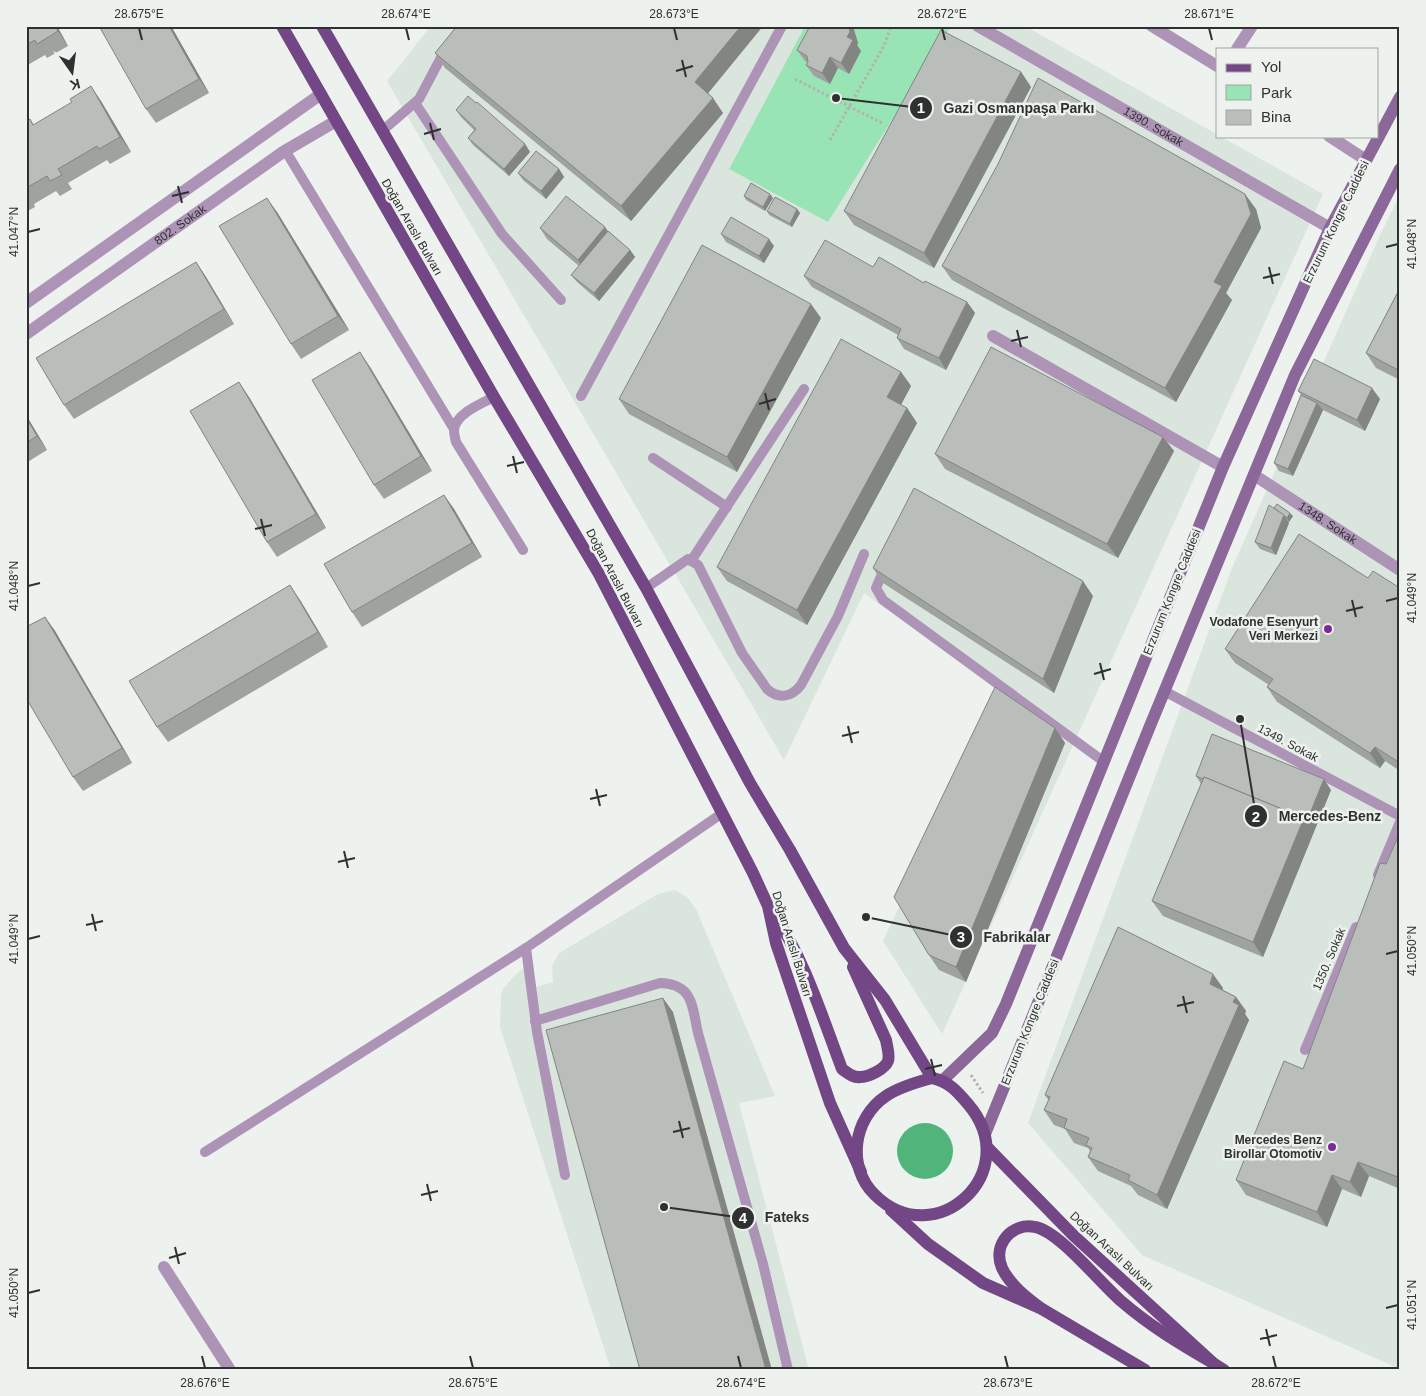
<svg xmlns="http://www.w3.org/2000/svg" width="1426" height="1396" font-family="Helvetica,sans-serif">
  <rect width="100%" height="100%" fill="#edf2ee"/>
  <g fill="#dae5dd">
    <path d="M431 26H805L729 169 828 221 951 26H1025L1323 194 942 1034 883 941 1000 690 864 593 784 760 387 81Z"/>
    <path d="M1400 195V1369L1142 1255 1028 1123 1232 568 1380 235Z"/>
    <path d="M675 890 687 897 696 909 775 1096 739 1103 809 1370H611L500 1027 501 995 503 989 517 973 525 967 536 987 553 982 552 966 559 953 658 894Z"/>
  </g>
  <path fill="#99e4b4" d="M805 26H951L828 222 729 169Z"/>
  <circle fill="#51b47b" cx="925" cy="1151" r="28"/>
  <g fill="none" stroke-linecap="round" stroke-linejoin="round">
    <g stroke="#b0b4b1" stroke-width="3" stroke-dasharray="2.5 2.5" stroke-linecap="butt">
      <path d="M795 79 882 123"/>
      <path d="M830 140 884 46 891 26"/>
      <path d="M971 1075 983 1093"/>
    </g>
    <g stroke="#ad94b7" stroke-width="10">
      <path d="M415 103 502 234 561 300"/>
      <path d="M382 131 419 99 445 50"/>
      <path d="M285 150 454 429"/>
      <path d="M581 396 782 26"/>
      <path d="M494 397C482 403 455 414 454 430 454 433 455 438 456 442L523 550"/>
      <path d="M653 458 727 507"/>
      <path d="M691 561 804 389"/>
      <path d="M885 567 876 588 883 600 1103 761"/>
      <path d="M646 588 688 559 698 565 742 653 767 689C778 699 791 698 801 685L838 616 864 554"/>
      <path d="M1164 691 1400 816"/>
      <path d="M1378 875 1400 822"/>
      <path d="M526 948 537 1032 565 1175"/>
      <path d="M535 1021 660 983C694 984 692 1007 698 1033L763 1264 788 1370"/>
      <path d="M1305 1050 1356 927"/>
      <path d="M205 1152 526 948 721 814"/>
    </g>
    <g stroke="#ad94b7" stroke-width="12">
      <path id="s1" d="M978 26 1330 228"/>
      <path d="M1152 26 1217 66"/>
      <path d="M1237 49 1252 26"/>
      <path d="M1329 136 1366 160"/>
      <path d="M26 303 321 94"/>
      <path id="s2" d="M26 334 283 152 336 121"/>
      <path d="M993 336 1223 467"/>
      <path id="s3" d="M1254 475 1400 570"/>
      <path d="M164 1267 230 1370"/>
    </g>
    <g stroke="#8c689a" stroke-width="12">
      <path d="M942 1081 992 1033 1006 1004 1223 467 1330 228 1400 97"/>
      <path d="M985 1134 1150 726 1295 375 1400 169"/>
    </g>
    <g stroke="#734785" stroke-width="12">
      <path d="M282 26 494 397 599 574 753 873 768 906 776 943 830 1103 861 1172"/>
      <path d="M322 26 646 588 750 783 790 850 844 948 885 1000 932 1078"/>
      <path d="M771 910C803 955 822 1016 842 1069 848 1073 853 1078 860 1077 869 1077 885 1069 888 1061 890 1055 887 1046 886 1040L853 967"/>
      <path d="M932 1078C948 1081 957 1091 968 1104 1026 1172 935 1254 875 1195 846 1167 853 1118 886 1096 899 1087 917 1082 932 1078Z"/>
      <path d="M987 1147 1073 1235 1213 1363 1224 1370"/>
      <path d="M891 1210 928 1244 983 1283 1042 1309 1145 1370"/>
      <path d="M1042 1309C1027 1298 1010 1285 1002 1268 992 1245 1012 1222 1035 1227 1059 1231 1101 1284 1121 1301 1150 1326 1180 1344 1213 1363"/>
    </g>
  </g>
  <g fill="#9fa3a0">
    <path d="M26 26H57L68 46 47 58 45 55 26 66Z"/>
    <path d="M171 26 209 93 156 123 146 109Z"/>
    <path d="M457 26H763L708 93 723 113 631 221 445 68 435 53Z"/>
    <path d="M810 26H853L858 43 857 45 861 51 849 74 838 68 830 84 814 76 806 65 808 63 805 61 797 50Z"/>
    <path d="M1021 72 1031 87 934 268 854 225 844 211Z"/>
    <path d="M101 101 131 152 110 164 107 160 68 183 72 189 60 196 56 191 34 204 35 207 26 212V121L30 119 34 125Z"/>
    <path d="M476 103 525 144 530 152 509 176 473 145 468 138 474 130 461 117 456 110Z"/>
    <path d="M559 169 564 177 546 199 523 180 518 173Z"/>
    <path d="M744 196 773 198 765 211 746 200Z"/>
    <path d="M797 209 800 213 792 227 769 215 767 211Z"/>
    <path d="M1256 209 1261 228 1226 293 1232 300 1176 402 952 280 942 266Z"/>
    <path d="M277 212 349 330 301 359 291 344Z"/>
    <path d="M540 228 608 231 630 250 635 257 599 301 577 282 571 275 579 266 547 239Z"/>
    <path d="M721 234 774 246 764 263 726 242Z"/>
    <path d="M196 262 206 277 234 324 74 419 64 405Z"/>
    <path d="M873 267 924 283 967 302 975 313 946 370 904 349 897 338 898 335 812 287 804 276Z"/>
    <path d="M1400 288V380L1376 368 1366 353Z"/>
    <path d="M821 318 737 472 629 414 619 399Z"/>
    <path d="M370 367 432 471 384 499 374 485Z"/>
    <path d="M901 372 911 386 901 405 907 408 917 423 807 625 727 581 717 567Z"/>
    <path d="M1298 391 1380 399 1365 431 1323 410 1293 476 1279 471 1274 463 1301 395Z"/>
    <path d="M249 397 326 528 277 557 267 542Z"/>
    <path d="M26 415 47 450 26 463Z"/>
    <path d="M1163 437 1174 451 1118 558 945 469 935 454Z"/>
    <path d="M444 495 454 509 482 557 362 627 352 612Z"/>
    <path d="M1274 508 1293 516 1289 522 1287 520 1289 523 1276 555 1260 549 1255 542Z"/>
    <path d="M873 568 1093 596 1054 693 883 583Z"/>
    <path d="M1368 578 1400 588V771L1385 761 1380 768 1277 702 1267 687 1269 685 1235 663 1225 649Z"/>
    <path d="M300 600 328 647 168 742 157 727Z"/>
    <path d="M45 617 55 631 132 763 83 791 73 777Z"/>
    <path d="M1055 728 1065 743 966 982 939 970 929 955Z"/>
    <path d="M1196 776 1331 790 1263 957 1163 916 1152 901 1201 784Z"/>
    <path d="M1400 832V1189L1369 1176 1361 1197 1342 1189 1327 1227 1246 1195 1236 1180 1303 1069Z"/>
    <path d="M1223 988V990L1236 997 1246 1011 1245 1014 1249 1020 1167 1209 1138 1195 1131 1186 1098 1171 1088 1157 1090 1151 1088 1148 1074 1143 1065 1129 1054 1125 1044 1110 1049 1101 1045 1095Z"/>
  </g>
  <g fill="#828582">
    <path d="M55 26H57L68 46 58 31Z"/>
    <path d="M169 26H171L209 93 199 79Z"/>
    <path d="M741 26H763L705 97 695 82Z"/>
    <path d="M849 26H853V27L858 43 857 45 861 51 849 74 841 63 847 37Z"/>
    <path d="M830 57 838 68 830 84 822 73Z"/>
    <path d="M1021 72 1031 87 934 268 924 253Z"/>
    <path d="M91 86 101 101 131 152 120 137Z"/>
    <path d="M713 98 723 113 631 221 621 206Z"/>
    <path d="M525 144 530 152 509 176 504 169Z"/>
    <path d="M559 169 564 177 546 199 541 191Z"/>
    <path d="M770 194 773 198 765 211 763 207Z"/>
    <path d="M1245 194 1256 209 1261 228 1226 293 1232 300 1176 402 1165 388 1214 282Z"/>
    <path d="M267 198 277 212 349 330 338 316Z"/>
    <path d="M797 209 800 213 792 227 790 224Z"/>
    <path d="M605 227 613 238 585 271 578 260Z"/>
    <path d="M769 239 774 246 764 263 759 256Z"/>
    <path d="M630 250 635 257 599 301 594 293Z"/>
    <path d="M196 262 206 277 234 324 224 309Z"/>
    <path d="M967 302 975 313 946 370 939 358Z"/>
    <path d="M811 304 821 318 737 472 727 457Z"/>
    <path d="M360 352 370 367 432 471 421 456Z"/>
    <path d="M901 372 911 386 897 412 887 397Z"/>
    <path d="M239 382 249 397 326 528 316 514Z"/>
    <path d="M1372 388 1380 399 1365 431 1357 420Z"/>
    <path d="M1317 403 1323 410 1293 476 1288 469Z"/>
    <path d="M907 408 917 423 807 625 797 610Z"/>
    <path d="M26 415 47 450 37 436 26 417Z"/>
    <path d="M1163 437 1174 451 1118 558 1107 544Z"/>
    <path d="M444 495 454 509 482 557 472 543Z"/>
    <path d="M1290 513 1293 516 1289 522 1287 518Z"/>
    <path d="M1284 515 1289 523 1276 555 1271 548Z"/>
    <path d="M1083 581 1093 596 1054 693 1043 679Z"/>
    <path d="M290 585 300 600 328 647 318 632Z"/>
    <path d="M45 617 55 631 132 763 122 748Z"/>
    <path d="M1055 728 1065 743 966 982 956 967Z"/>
    <path d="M1375 747 1385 761 1380 768 1370 753Z"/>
    <path d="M1324 779 1331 790 1263 957 1253 942 1304 818Z"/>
    <path d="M1213 974 1223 988 1220 999 1210 984Z"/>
    <path d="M1236 997 1246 1011 1245 1014 1249 1020 1167 1209 1157 1195 1233 1002Z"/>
    <path d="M663 998 673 1012 772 1370H766Z"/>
    <path d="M1358 1162 1369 1176 1361 1197 1350 1182Z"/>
    <path d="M1332 1175 1342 1189 1327 1227 1317 1212Z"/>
  </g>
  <g fill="#b9beba" stroke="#828582">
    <path d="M26 26H55L58 31 37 44 35 40 26 45Z"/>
    <path d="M99 26H169L199 79 146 109Z"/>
    <path d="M457 26H741L695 82 713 98 621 206 435 53Z"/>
    <path d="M810 26H849L850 32 847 37 853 40 841 63 830 57 822 73 806 65 808 62 807 56 797 50Z"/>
    <path d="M941 30 1021 72 924 253 844 211Z"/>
    <path d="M1038 78 1245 194 1251 214 1214 282 1222 286 1165 388 942 266 998 164Z"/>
    <path d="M91 86 120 137 99 149 97 146 58 169 62 175 50 181 47 176 26 188V121L30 119 33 125 72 102 70 99Z"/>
    <path d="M468 96 476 103 477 102 525 144 504 169 468 138 476 129 456 110Z"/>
    <path d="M536 151 559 169 541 191 518 173Z"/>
    <path d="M751 183 770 194 763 207 744 196Z"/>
    <path d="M566 196 605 227 578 260 540 228Z"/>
    <path d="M775 197 797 209 790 224 767 211Z"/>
    <path d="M267 198 338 316 291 344 219 226Z"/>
    <path d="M731 217 769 239 759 256 721 234Z"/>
    <path d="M608 231 630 250 594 293 571 275Z"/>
    <path d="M825 240 873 267 879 257 924 283 925 281 967 302 939 358 897 338 901 329 804 276Z"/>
    <path d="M702 245 811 304 727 457 619 399Z"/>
    <path d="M196 262 224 309 64 405 36 358Z"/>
    <path d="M1400 288V371L1366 353Z"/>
    <path d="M841 339 901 372 887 397 907 408 797 610 717 567Z"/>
    <path d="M991 347 1163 437 1107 544 935 454Z"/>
    <path d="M360 352 421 456 374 485 312 380Z"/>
    <path d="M1314 359 1372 388 1357 420 1298 391Z"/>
    <path d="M239 382 316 514 267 542 190 411Z"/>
    <path d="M1301 395 1317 403 1288 469 1274 463Z"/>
    <path d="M26 417 37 436 26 443Z"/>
    <path d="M914 488 1083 581 1043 679 873 568Z"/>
    <path d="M444 495 472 543 352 612 324 564Z"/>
    <path d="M1277 504 1290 513 1287 518 1274 508Z"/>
    <path d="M1269 505 1284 515 1271 548 1255 542Z"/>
    <path d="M1299 534 1368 578 1373 571 1400 588V763L1375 747 1370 753 1267 687 1273 679 1225 649Z"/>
    <path d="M290 585 318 632 157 727 129 681Z"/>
    <path d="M45 617 122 748 73 777 26 698V627Z"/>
    <path d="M995 687 1055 728 956 967 929 955 894 897Z"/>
    <path d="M1212 734 1324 779 1307 821 1304 818 1204 777 1203 779 1196 776Z"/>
    <path d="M1204 777 1304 818 1253 942 1152 901Z"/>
    <path d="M1400 832V1178L1358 1162 1350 1182 1332 1175 1317 1212 1236 1180 1284 1061 1303 1069 1380 863 1386 864Z"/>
    <path d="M1118 927 1213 974 1210 984 1236 997 1233 1002 1239 1005 1157 1195 1128 1180 1130 1175 1088 1157 1092 1148 1086 1145 1089 1138 1064 1128 1067 1119 1044 1110 1050 1097 1045 1095Z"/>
    <path d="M663 998 766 1370H640L546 1030Z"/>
  </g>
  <path fill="none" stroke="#2f3130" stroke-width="2" d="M139 28 142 40M406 28 409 40M674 28 677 40M942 28 945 40M1209 28 1212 40M682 60 686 77M676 71 693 66M430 123 434 140M424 134 441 129M178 186 182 203M172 196 189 192M28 232 40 229M1386 247 1398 244M1269 267 1273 284M1263 278 1280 274M1017 330 1021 347M1011 341 1028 337M765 393 769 410M759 404 776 399M513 456 517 473M507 466 524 462M261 519 265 536M255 529 272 525M28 586 40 583M1352 600 1356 617M1386 601 1398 598M1346 611 1363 607M1100 663 1104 680M1094 674 1111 669M848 726 852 743M842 736 859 732M596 789 600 806M590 799 607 795M344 851 348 868M338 862 355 858M92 914 96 931M86 925 103 921M28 939 40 936M1386 954 1398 951M1183 996 1187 1013M1177 1006 1194 1002M931 1059 935 1076M925 1069 942 1065M679 1121 683 1138M673 1132 690 1128M427 1184 431 1201M421 1195 438 1191M175 1247 179 1264M169 1258 186 1253M28 1293 40 1290M1386 1308 1398 1305M1266 1329 1270 1346M1260 1339 1277 1335M202 1356 205 1368M470 1356 473 1368M738 1356 741 1368M1005 1356 1008 1368M1273 1356 1276 1368"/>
  <g fill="#7c2999" stroke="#edf2ee" stroke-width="2">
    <circle cx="1328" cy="629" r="5"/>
    <circle cx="1332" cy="1147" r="5"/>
  </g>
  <g text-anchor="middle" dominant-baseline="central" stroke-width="5" stroke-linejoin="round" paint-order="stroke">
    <g font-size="12" fill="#2f3130" stroke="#edf2ee">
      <text stroke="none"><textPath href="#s1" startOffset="202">1390. Sokak</textPath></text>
      <text transform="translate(1336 222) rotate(-64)">Erzurum Kongre Caddesi</text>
      <text stroke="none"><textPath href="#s2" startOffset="189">802. Sokak</textPath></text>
      <text transform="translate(412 227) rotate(60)">Doğan Araslı Bulvarı</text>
      <text stroke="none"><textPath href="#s3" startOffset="88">1348. Sokak</textPath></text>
      <text transform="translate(615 578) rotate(62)">Doğan Araslı Bulvarı</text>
      <text transform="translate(1172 592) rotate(-68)">Erzurum Kongre Caddesi</text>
      <text transform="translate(1288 743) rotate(28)">1349. Sokak</text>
      <text transform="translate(792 944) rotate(73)">Doğan Araslı Bulvarı</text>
      <text transform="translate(1329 959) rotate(-67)">1350. Sokak</text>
      <text transform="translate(1030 1022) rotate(-68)">Erzurum Kongre Caddesi</text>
      <text transform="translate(1112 1251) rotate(43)">Doğan Araslı Bulvarı</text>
    </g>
    <g font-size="12" font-weight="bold" fill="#2f3130" stroke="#edf2ee" text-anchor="end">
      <text x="1318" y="622">Vodafone Esenyurt<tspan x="1318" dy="14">Veri Merkezi</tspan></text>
      <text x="1322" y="1140">Mercedes Benz<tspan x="1322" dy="14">Birollar Otomotiv</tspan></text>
    </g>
  </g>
  <path fill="none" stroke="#2f3130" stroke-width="2" d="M836 98L921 108M1240 719L1256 816M866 917L961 937M664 1207L743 1218"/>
  <g fill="#2f3130" stroke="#edf2ee" stroke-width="2">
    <circle cx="836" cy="98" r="5"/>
    <circle cx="1240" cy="719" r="5"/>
    <circle cx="866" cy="917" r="5"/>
    <circle cx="664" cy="1207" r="5"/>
    <circle cx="921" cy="108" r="12"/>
    <circle cx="1256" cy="816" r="12"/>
    <circle cx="961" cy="937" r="12"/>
    <circle cx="743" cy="1218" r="12"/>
  </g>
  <g font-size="15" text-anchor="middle" font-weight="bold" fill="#fff">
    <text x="921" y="113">1</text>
    <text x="1256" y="822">2</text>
    <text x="961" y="942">3</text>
    <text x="743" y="1223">4</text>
  </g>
  <g font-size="14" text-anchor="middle" font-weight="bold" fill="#2f3130" stroke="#edf2ee" stroke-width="5" stroke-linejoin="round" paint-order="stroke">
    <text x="1019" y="113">Gazi Osmanpaşa Parkı</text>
    <text x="1330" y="821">Mercedes-Benz</text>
    <text x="1017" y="942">Fabrikalar</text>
    <text x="787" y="1222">Fateks</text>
  </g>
  <rect width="1426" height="1396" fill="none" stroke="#edf2ee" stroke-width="55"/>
  <rect x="1216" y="48" width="162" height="90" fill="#edf2ee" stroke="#a1a5a2"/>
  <rect x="1226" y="64" width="25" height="8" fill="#734785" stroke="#a1a5a2"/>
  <text x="1261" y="72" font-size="15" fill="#2f3130">Yol</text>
  <rect x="1226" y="85" width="25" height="15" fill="#99e4b4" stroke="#a1a5a2"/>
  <text x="1261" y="98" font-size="15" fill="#2f3130">Park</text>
  <rect x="1226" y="110" width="25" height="15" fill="#b9beba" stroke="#a1a5a2"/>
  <text x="1261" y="122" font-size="15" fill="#2f3130">Bina</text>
  <g transform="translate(72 72) rotate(166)" stroke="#edf2ee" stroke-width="4" paint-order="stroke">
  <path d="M0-4L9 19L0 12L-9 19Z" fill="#2f3130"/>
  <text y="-8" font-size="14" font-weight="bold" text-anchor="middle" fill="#2f3130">K</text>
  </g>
  <rect x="28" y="28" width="1370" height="1340" fill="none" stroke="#2f3130" stroke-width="2"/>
  <g font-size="12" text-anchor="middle" fill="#2f3130">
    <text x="139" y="18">28.675°E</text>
    <text x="406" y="18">28.674°E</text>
    <text x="674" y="18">28.673°E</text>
    <text x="942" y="18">28.672°E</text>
    <text x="1209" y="18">28.671°E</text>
    <text transform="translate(14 232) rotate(-90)" y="4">41.047°N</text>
    <text transform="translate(1412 244) rotate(-90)" y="4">41.048°N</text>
    <text transform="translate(14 586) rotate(-90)" y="4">41.048°N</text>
    <text transform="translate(1412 598) rotate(-90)" y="4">41.049°N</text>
    <text transform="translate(14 939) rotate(-90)" y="4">41.049°N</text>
    <text transform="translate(1412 951) rotate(-90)" y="4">41.050°N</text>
    <text transform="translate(14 1293) rotate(-90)" y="4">41.050°N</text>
    <text transform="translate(1412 1305) rotate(-90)" y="4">41.051°N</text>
    <text x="205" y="1387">28.676°E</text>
    <text x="473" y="1387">28.675°E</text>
    <text x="741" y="1387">28.674°E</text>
    <text x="1008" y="1387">28.673°E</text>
    <text x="1276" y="1387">28.672°E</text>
  </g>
</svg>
